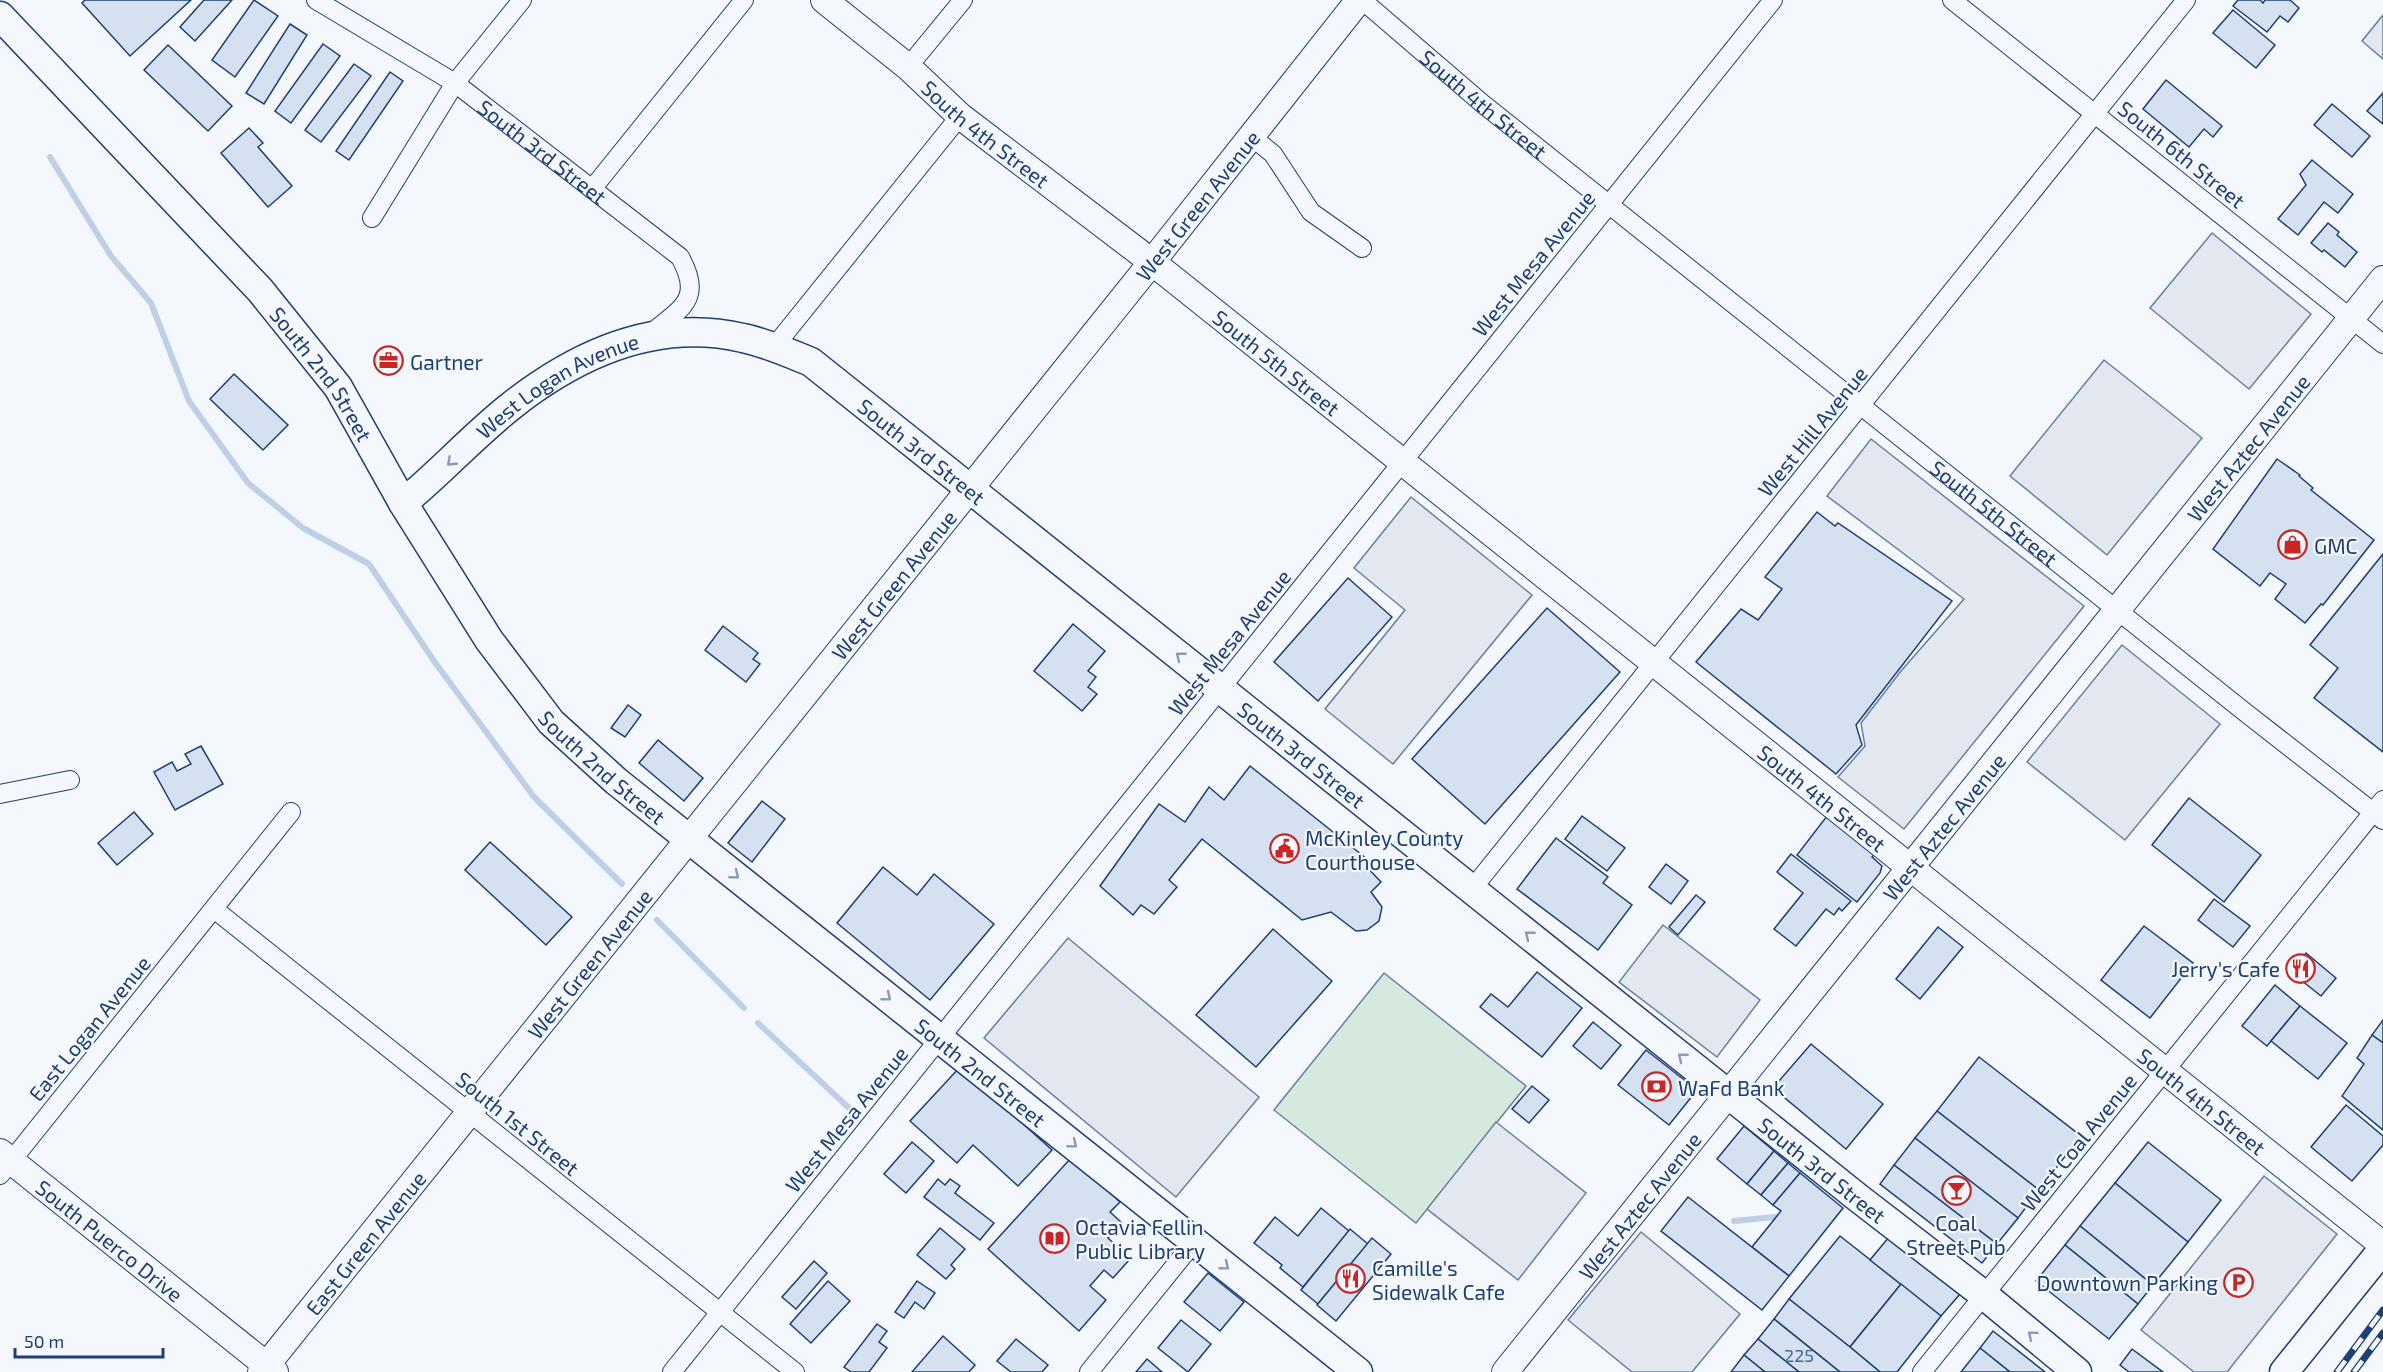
<svg xmlns="http://www.w3.org/2000/svg" width="2383" height="1372" font-family="'Exo 2',sans-serif">
  <rect width="100%" height="100%" fill="#f4f7fb"/>
  <path fill="#d7e8df" stroke="#687fa3" stroke-width="1.5" d="M1384 973 1526 1086 1416 1223 1274 1110Z"/>
  <g fill="#e3e8f0" stroke="#687fa3" stroke-width="1.5">
    <path d="M2383 15V59L2362 41Z"/>
    <path d="M2212 233 2311 314 2249 389 2150 308Z"/>
    <path d="M2104 360 2202 438 2107 555 2010 476Z"/>
    <path d="M1871 439 2084 606 1904 829 1838 777 1865 746 1861 723 1901 671 1964 599 1827 496Z"/>
    <path d="M1411 497 1532 595 1393 764 1325 709 1405 610 1354 568Z"/>
    <path d="M2122 645 2220 724 2125 840 2027 762Z"/>
    <path d="M1663 925 1760 1000 1717 1057 1619 982Z"/>
    <path d="M1068 938 1259 1097 1176 1197 984 1038Z"/>
    <path d="M1496 1122 1586 1193 1518 1280 1427 1209Z"/>
    <path d="M2264 1176 2337 1234 2227 1372H2194L2141 1330Z"/>
    <path d="M1641 1232 1740 1314 1692 1372H1632L1568 1320Z"/>
  </g>
  <g fill="none" stroke-linecap="round" stroke-linejoin="round">
    <g stroke="#bed0e5" stroke-width="6">
      <path d="M50 157 111 256 151 303 189 401 248 483 303 528 369 564 434 661 534 797 622 884"/>
      <path d="M657 920 744 1008"/>
      <path d="M758 1023 850 1109"/>
      <path d="M1734 1221 1784 1216"/>
    </g>
  </g>
  <g fill="#d5e0f0" stroke="#1d3f73" stroke-width="1.5">
    <path d="M85 0H191L130 56 82 3Z"/>
    <path d="M204 0H232L195 41 180 27Z"/>
    <path d="M254 0 278 16 235 77 212 60Z"/>
    <path d="M2238 0H2260L2263 3 2265 0H2290L2299 8 2288 22 2280 16 2267 32 2233 6Z"/>
    <path d="M2233 10 2275 45 2256 68 2213 33Z"/>
    <path d="M290 24 307 35 264 104 246 93Z"/>
    <path d="M323 44 340 56 291 123 275 111Z"/>
    <path d="M168 45 232 106 208 131 144 70Z"/>
    <path d="M354 64 371 76 321 142 305 130Z"/>
    <path d="M390 72 403 81 349 160 336 151Z"/>
    <path d="M2166 80 2222 126 2213 137 2204 129 2189 147 2143 109Z"/>
    <path d="M2383 93V124L2367 111Z"/>
    <path d="M2332 104 2370 136 2352 157 2314 125Z"/>
    <path d="M249 128 263 143 258 147 292 186 268 207 221 153Z"/>
    <path d="M2312 160 2353 194 2338 213 2324 202 2298 235 2278 219 2306 185 2300 174Z"/>
    <path d="M2328 223 2339 232 2337 235 2357 252 2345 267 2324 250 2322 252 2311 243Z"/>
    <path d="M234 374 288 425 263 450 210 399Z"/>
    <path d="M2277 459 2300 475 2299 476 2313 488 2311 490 2374 540 2323 605 2321 604 2305 623 2275 599 2286 584 2270 573 2260 586 2213 549Z"/>
    <path d="M1817 512 1835 526 1838 523 1952 601 1856 725 1862 745 1836 774 1696 662 1741 609 1758 620 1782 589 1765 577Z"/>
    <path d="M2383 554V752L2314 698 2338 668 2310 645Z"/>
    <path d="M1348 578 1392 617 1318 701 1274 662Z"/>
    <path d="M1547 608 1620 672 1485 824 1412 759Z"/>
    <path d="M1073 624 1105 651 1088 671 1096 677 1088 687 1097 694 1082 711 1034 671Z"/>
    <path d="M723 626 758 653 753 659 760 664 746 682 705 650Z"/>
    <path d="M628 705 641 715 625 737 611 728Z"/>
    <path d="M658 740 703 778 684 801 639 763Z"/>
    <path d="M201 746 223 784 175 810 154 772 172 762 177 771 191 764 185 754Z"/>
    <path d="M1250 766 1367 859 1365 865 1381 882 1371 892 1382 907 1379 921 1367 930 1356 931 1331 912 1302 920 1202 839 1169 880 1177 887 1154 914 1141 905 1133 915 1100 886 1159 804 1185 822 1209 787 1224 800Z"/>
    <path d="M2189 798 2261 855 2224 902 2152 845Z"/>
    <path d="M762 801 785 819 752 862 728 843Z"/>
    <path d="M134 812 153 834 117 865 98 843Z"/>
    <path d="M1582 816 1625 848 1607 871 1565 839Z"/>
    <path d="M1827 816 1874 855 1872 857 1882 866 1880 873 1857 902 1797 855Z"/>
    <path d="M1556 838 1608 877 1603 883 1632 905 1598 950 1517 889Z"/>
    <path d="M490 842 572 917 546 945 465 870Z"/>
    <path d="M1791 854 1851 901 1842 911 1839 908 1834 915 1826 909 1796 946 1774 929 1803 893 1777 872Z"/>
    <path d="M1666 864 1688 881 1671 904 1649 887Z"/>
    <path d="M883 867 917 895 934 874 994 924 930 1000 837 923Z"/>
    <path d="M1696 895 1705 902 1678 935 1669 927Z"/>
    <path d="M2214 899 2250 926 2233 947 2198 920Z"/>
    <path d="M2144 926 2193 963 2150 1018 2101 980Z"/>
    <path d="M1938 927 1963 947 1920 999 1896 979Z"/>
    <path d="M1273 929 1332 981 1256 1067 1196 1015Z"/>
    <path d="M2306 953 2336 978 2321 996 2291 972Z"/>
    <path d="M1537 972 1582 1008 1542 1057 1480 1007 1491 994 1508 1007Z"/>
    <path d="M2275 985 2300 1006 2267 1046 2242 1026Z"/>
    <path d="M2300 1006 2347 1043 2318 1079 2271 1041Z"/>
    <path d="M2383 1020V1043L2372 1035Z"/>
    <path d="M1593 1022 1621 1045 1601 1069 1573 1046Z"/>
    <path d="M2372 1035 2383 1043V1130L2342 1096 2364 1064 2357 1058Z"/>
    <path d="M1811 1044 1883 1104 1846 1149 1773 1088Z"/>
    <path d="M1646 1050 1697 1090 1669 1125 1618 1085Z"/>
    <path d="M1979 1057 2081 1136 2039 1190 1937 1111Z"/>
    <path d="M960 1067 1052 1150 1018 1186 973 1145 957 1163 910 1121Z"/>
    <path d="M1532 1086 1549 1100 1529 1123 1512 1109Z"/>
    <path d="M2346 1105 2383 1136V1145L2352 1181 2311 1147Z"/>
    <path d="M1937 1111 2039 1190 2018 1218 1915 1138Z"/>
    <path d="M1744 1126 1774 1151 1747 1184 1717 1159Z"/>
    <path d="M1915 1138 2018 1218 1997 1244 1894 1165Z"/>
    <path d="M912 1142 934 1161 906 1193 884 1174Z"/>
    <path d="M2148 1142 2221 1200 2188 1242 2115 1183Z"/>
    <path d="M1774 1151 1788 1163 1761 1195 1747 1184Z"/>
    <path d="M1071 1158 1120 1202 1110 1212 1122 1223 1108 1238 1130 1259 1113 1278 1104 1270 1090 1286 1106 1300 1079 1331 988 1249Z"/>
    <path d="M1788 1163 1800 1173 1773 1205 1761 1195Z"/>
    <path d="M1894 1165 1997 1244 1982 1263 1880 1184Z"/>
    <path d="M1800 1173 1843 1208 1789 1276 1752 1247 1781 1211 1773 1205Z"/>
    <path d="M938 1179 945 1185 950 1179 960 1186 955 1193 994 1223 980 1240 924 1197Z"/>
    <path d="M2115 1183 2188 1242 2153 1285 2080 1226Z"/>
    <path d="M1688 1197 1789 1276 1762 1310 1661 1231Z"/>
    <path d="M1321 1208 1349 1231 1303 1287 1280 1268 1282 1265 1254 1243 1275 1217 1298 1236Z"/>
    <path d="M2080 1226 2153 1285 2138 1304 2065 1245Z"/>
    <path d="M940 1228 965 1249 951 1265 955 1269 946 1279 917 1255Z"/>
    <path d="M1350 1229 1368 1244 1318 1304 1301 1290Z"/>
    <path d="M1840 1236 1901 1284 1850 1347 1789 1299Z"/>
    <path d="M1889 1237 1960 1294 1941 1316 1870 1260Z"/>
    <path d="M1372 1238 1391 1254 1336 1321 1317 1305Z"/>
    <path d="M2065 1245 2138 1304 2109 1339 2036 1281Z"/>
    <path d="M814 1261 827 1273 796 1309 782 1297Z"/>
    <path d="M1208 1273 1244 1302 1220 1331 1184 1302Z"/>
    <path d="M828 1281 850 1301 811 1343 790 1324Z"/>
    <path d="M917 1281 935 1293 924 1309 915 1302 904 1318 895 1312Z"/>
    <path d="M1901 1284 1941 1316 1897 1372H1880L1850 1347Z"/>
    <path d="M1789 1299 1850 1347 1880 1372H1840L1774 1319Z"/>
    <path d="M1774 1319 1840 1372H1799L1758 1339Z"/>
    <path d="M1181 1320 1211 1344 1188 1372 1158 1348Z"/>
    <path d="M877 1324 887 1331 879 1342 887 1348 869 1372H851L844 1367Z"/>
    <path d="M1993 1331 2045 1372H2010L1980 1348Z"/>
    <path d="M943 1336 975 1365 969 1372H912Z"/>
    <path d="M1016 1339 1048 1365 1042 1372H1011L997 1361Z"/>
    <path d="M1758 1339 1799 1372H1765L1744 1355Z"/>
    <path d="M1980 1348 2010 1372H1961Z"/>
    <path d="M2132 1349 2163 1372H2129L2120 1365Z"/>
    <path d="M1744 1355 1765 1372H1731Z"/>
    <path d="M1147 1359 1162 1372H1136Z"/>
  </g>
  <g fill="none" stroke-linecap="round" stroke-linejoin="round">
    <defs>
      <g id="street">
        <path id="s1" d="M316 0 455 83 680 257C704 300 681 308 649 335"/>
        <path id="s2" d="M1362 0 1483 104 2246 713 2383 820"/>
        <path d="M1952 0 2383 344"/>
        <path d="M908 67 963 0"/>
        <path d="M1252 137 1273 154 1311 212 1362 248"/>
        <path d="M592 189 744 0"/>
        <path d="M372 218 455 83 522 0"/>
        <path d="M774 347 960 116"/>
        <path d="M0 794 70 780"/>
        <path d="M1472 889 2186 0"/>
        <path d="M214 909 795 1372"/>
        <path d="M0 1175 291 812"/>
        <path d="M672 1372 1773 0"/>
        <path d="M1089 1372 1194 1242"/>
        <path d="M1922 1372 2383 800"/>
      </g>
      <g id="secondary">
        <path id="s3" d="M824 0 908 67 960 116 1152 262 2383 1245"/>
        <path id="s4" d="M0 1152 275 1372"/>
        <path id="s5" d="M261 1372 1152 262 1359 0"/>
        <path id="s6" d="M1505 1372 2383 279"/>
      </g>
      <g id="primary">
        <path id="s7" d="M0 16 260 290 338 387 403 503 489 640 551 722 616 781 1358 1372"/>
        <path id="s8" d="M403 503C440 473 473 436 511 406 577 354 657 318 743 338 767 343 789 353 811 362L1857 1197 1984 1295 2077 1372"/>
        <path d="M2284 1372 2383 1249"/>
      </g>
    </defs>
    <use href="#street" stroke="#1d3f73" stroke-width="20"/>
    <use href="#secondary" stroke="#1d3f73" stroke-width="28"/>
    <use href="#primary" stroke="#1d3f73" stroke-width="31"/>
    <use href="#street" stroke="#f4f7fb" stroke-width="18"/>
    <use href="#secondary" stroke="#f4f7fb" stroke-width="26"/>
    <use href="#primary" stroke="#f4f7fb" stroke-width="28"/>
    <defs>
      <g id="rail">
        <path d="M2337 1372 2383 1310"/>
        <path d="M2354 1372 2383 1333"/>
      </g>
    </defs>
    <use href="#rail" stroke="#1d3f73" stroke-width="7"/>
    <use href="#rail" stroke="#f4f7fb" stroke-width="4.5" stroke-dasharray="14" stroke-linecap="butt"/>
  </g>
  <defs><path id="oneway-chevron" d="M-2-3.5L2.5 0L-2 3.5" fill="none" stroke-width="1.6" stroke-linecap="round" stroke-linejoin="round" transform="scale(1.5)"/></defs>
  <g stroke="#889bb7">
    <use href="#oneway-chevron" transform="translate(451 462) rotate(137)"/>
    <use href="#oneway-chevron" transform="translate(1180 656) rotate(-141)"/>
    <use href="#oneway-chevron" transform="translate(735 875) rotate(39)"/>
    <use href="#oneway-chevron" transform="translate(1529 935) rotate(-141)"/>
    <use href="#oneway-chevron" transform="translate(887 997) rotate(39)"/>
    <use href="#oneway-chevron" transform="translate(1682 1057) rotate(-141)"/>
    <use href="#oneway-chevron" transform="translate(1073 1144) rotate(39)"/>
    <use href="#oneway-chevron" transform="translate(1225 1266) rotate(39)"/>
    <use href="#oneway-chevron" transform="translate(2032 1335) rotate(-140)"/>
  </g>
  <defs>
    <symbol id="office-ring" viewBox="-11 -11 22 22"><circle r="9.5" fill="#f4f7fb" stroke="#c62828" stroke-width="1.5"/><path d="M-6-3h4V-5.5h4V-3h4V5H-6ZM-1-4.5V-3h2v-1.5ZM-6 0V1H6V0Z" fill="#c62828"/></symbol>
    <symbol id="shop-ring" viewBox="-11 -11 22 22"><circle r="9.5" fill="#f4f7fb" stroke="#c62828" stroke-width="1.5"/><path d="M-5-2.5h2.3a2.7 3.5 0 0 1 5.4 0H5L5.5 6h-11ZM-1.5-2.5h3a1.5 2.3 0 0 0-3 0Z" fill="#c62828"/></symbol>
    <symbol id="civic-ring" viewBox="-11 -11 22 22"><circle r="9.5" fill="#f4f7fb" stroke="#c62828" stroke-width="1.5"/><path d="M-.6-6.5H3V-4.5H.6V-3L4-1V1h2V6H-6V1h2V-1L-.6-3ZM-1.2 2.5V6h2.4V2.5Z" fill="#c62828"/></symbol>
    <symbol id="restaurant-ring" viewBox="-11 -11 22 22"><circle r="9.5" fill="#f4f7fb" stroke="#c62828" stroke-width="1.5"/><path d="M-5-6h1v4h1v-4h1v4h1v-4h1v5L-1.5 .5V6h-2V.5L-5-1ZM5-6V6H3V1.5H1.5Q1.5-4 5-6Z" fill="#c62828"/></symbol>
    <symbol id="bank-ring" viewBox="-11 -11 22 22"><circle r="9.5" fill="#f4f7fb" stroke="#c62828" stroke-width="1.5"/><path d="M-6-4H6V4H-6ZM0-2.3a2.3 2.3 0 1 0 0 4.6a2.3 2.3 0 1 0 0-4.6Z" fill="#c62828"/></symbol>
    <symbol id="bar-ring" viewBox="-11 -11 22 22"><circle r="9.5" fill="#f4f7fb" stroke="#c62828" stroke-width="1.5"/><path d="M-6-5H6L.8 .8V4.5H3.5V6h-7V4.5H-.8V.8Z" fill="#c62828"/></symbol>
    <symbol id="library-ring" viewBox="-11 -11 22 22"><circle r="9.5" fill="#f4f7fb" stroke="#c62828" stroke-width="1.5"/><path d="M-6-4Q-3-5.5-.7-3.5V5Q-3 3-6 4ZM6-4Q3-5.5 .7-3.5V5Q3 3 6 4Z" fill="#c62828"/></symbol>
    <symbol id="parking-ring" viewBox="-11 -11 22 22"><circle r="9.5" fill="#f4f7fb" stroke="#c62828" stroke-width="1.5"/><path d="M-3.5-5.5H1a3.5 3.5 0 0 1 0 7H-1V5.5H-3.5ZM-1-3.4V-.6H.8a1.4 1.4 0 0 0 0-2.8Z" fill="#c62828"/></symbol>
  </defs>
  <g fill-rule="evenodd">
    <use href="#office-ring" x="372" y="344" width="33" height="33"/>
    <use href="#shop-ring" x="2276" y="528" width="33" height="33"/>
    <use href="#civic-ring" x="1268" y="832" width="33" height="33"/>
    <use href="#restaurant-ring" x="2284" y="952" width="33" height="33"/>
    <use href="#bank-ring" x="1640" y="1070" width="33" height="33"/>
    <use href="#bar-ring" x="1940" y="1174" width="33" height="33"/>
    <use href="#library-ring" x="1038" y="1222" width="33" height="33"/>
    <use href="#restaurant-ring" x="1334" y="1262" width="33" height="33"/>
    <use href="#parking-ring" x="2222" y="1266" width="33" height="33"/>
  </g>
  <g text-anchor="middle" dominant-baseline="central" stroke-width="4.5" stroke-linejoin="round" paint-order="stroke">
    <g font-size="18" fill="#4b6792">
      <text x="1799" y="1355">225</text>
    </g>
    <g font-size="21" fill="#1d3f73" stroke="#f4f7fb">
      <text stroke="none"><textPath href="#s2" startOffset="160">South 4th Street</textPath></text>
      <text stroke="none"><textPath href="#s3" startOffset="210">South 4th Street</textPath></text>
      <text stroke="none"><textPath href="#s1" startOffset="273">South 3rd Street</textPath></text>
      <text transform="translate(2182 154) rotate(39)">South 6th Street</text>
      <text stroke="none"><textPath href="#s5" startOffset="1496">West Green Avenue</textPath></text>
      <text transform="translate(1533 263) rotate(-51)">West Mesa Avenue</text>
      <text stroke="none"><textPath href="#s3" startOffset="580">South 5th Street</textPath></text>
      <text stroke="none"><textPath href="#s7" startOffset="482">South 2nd Street</textPath></text>
      <text stroke="none"><textPath href="#s8" startOffset="196">West Logan Avenue</textPath></text>
      <text transform="translate(1812 431) rotate(-51)">West Hill Avenue</text>
      <text stroke="none"><textPath href="#s6" startOffset="1186">West Aztec Avenue</textPath></text>
      <text stroke="none"><textPath href="#s8" startOffset="610">South 3rd Street</textPath></text>
      <text stroke="none"><textPath href="#s2" startOffset="814">South 5th Street</textPath></text>
      <text stroke="none"><textPath href="#s5" startOffset="1010">West Green Avenue</textPath></text>
      <text transform="translate(1229 642) rotate(-51)">West Mesa Avenue</text>
      <text stroke="none"><textPath href="#s8" startOffset="1096">South 3rd Street</textPath></text>
      <text stroke="none"><textPath href="#s7" startOffset="968">South 2nd Street</textPath></text>
      <text stroke="none"><textPath href="#s3" startOffset="1278">South 4th Street</textPath></text>
      <text stroke="none"><textPath href="#s6" startOffset="700">West Aztec Avenue</textPath></text>
      <text stroke="none"><textPath href="#s5" startOffset="524">West Green Avenue</textPath></text>
      <text transform="translate(89 1028) rotate(-51)">East Logan Avenue</text>
      <text stroke="none"><textPath href="#s7" startOffset="1454">South 2nd Street</textPath></text>
      <text stroke="none"><textPath href="#s3" startOffset="1764">South 4th Street</textPath></text>
      <text transform="translate(846 1119) rotate(-51)">West Mesa Avenue</text>
      <text transform="translate(518 1123) rotate(39)">South 1st Street</text>
      <text transform="translate(2078 1142) rotate(-51)">West Coal Avenue</text>
      <text stroke="none"><textPath href="#s8" startOffset="1762">South 3rd Street</textPath></text>
      <text stroke="none"><textPath href="#s6" startOffset="214">West Aztec Avenue</textPath></text>
      <text stroke="none"><textPath href="#s4" startOffset="141">South Puerco Drive</textPath></text>
      <text stroke="none"><textPath href="#s5" startOffset="166">East Green Avenue</textPath></text>
    </g>
    <g font-size="21" fill="#1d3f73" stroke="#f4f7fb" text-anchor="start">
      <text x="410" y="361">Gartner</text>
      <text x="2314" y="545">GMC</text>
      <text x="1305" y="837">McKinley County<tspan x="1305" dy="24">Courthouse</tspan></text>
      <text x="2280" y="968" text-anchor="end">Jerry's Cafe</text>
      <text x="1678" y="1087">WaFd Bank</text>
      <text x="1956" y="1222" text-anchor="middle">Coal<tspan x="1956" dy="24">Street Pub</tspan></text>
      <text x="1075" y="1226">Octavia Fellin<tspan x="1075" dy="24">Public Library</tspan></text>
      <text x="1372" y="1267">Camille's<tspan x="1372" dy="24">Sidewalk Cafe</tspan></text>
      <text x="2218" y="1282" text-anchor="end">Downtown Parking</text>
    </g>
  </g>
  <path d="M15 1348v9h148v-9" fill="none" stroke="#1d3f73" stroke-width="3"/>
  <text x="24" y="1348" font-size="18" fill="#1d3f73" stroke="#f4f7fb" stroke-width="4.5" paint-order="stroke">50 m</text>
</svg>
